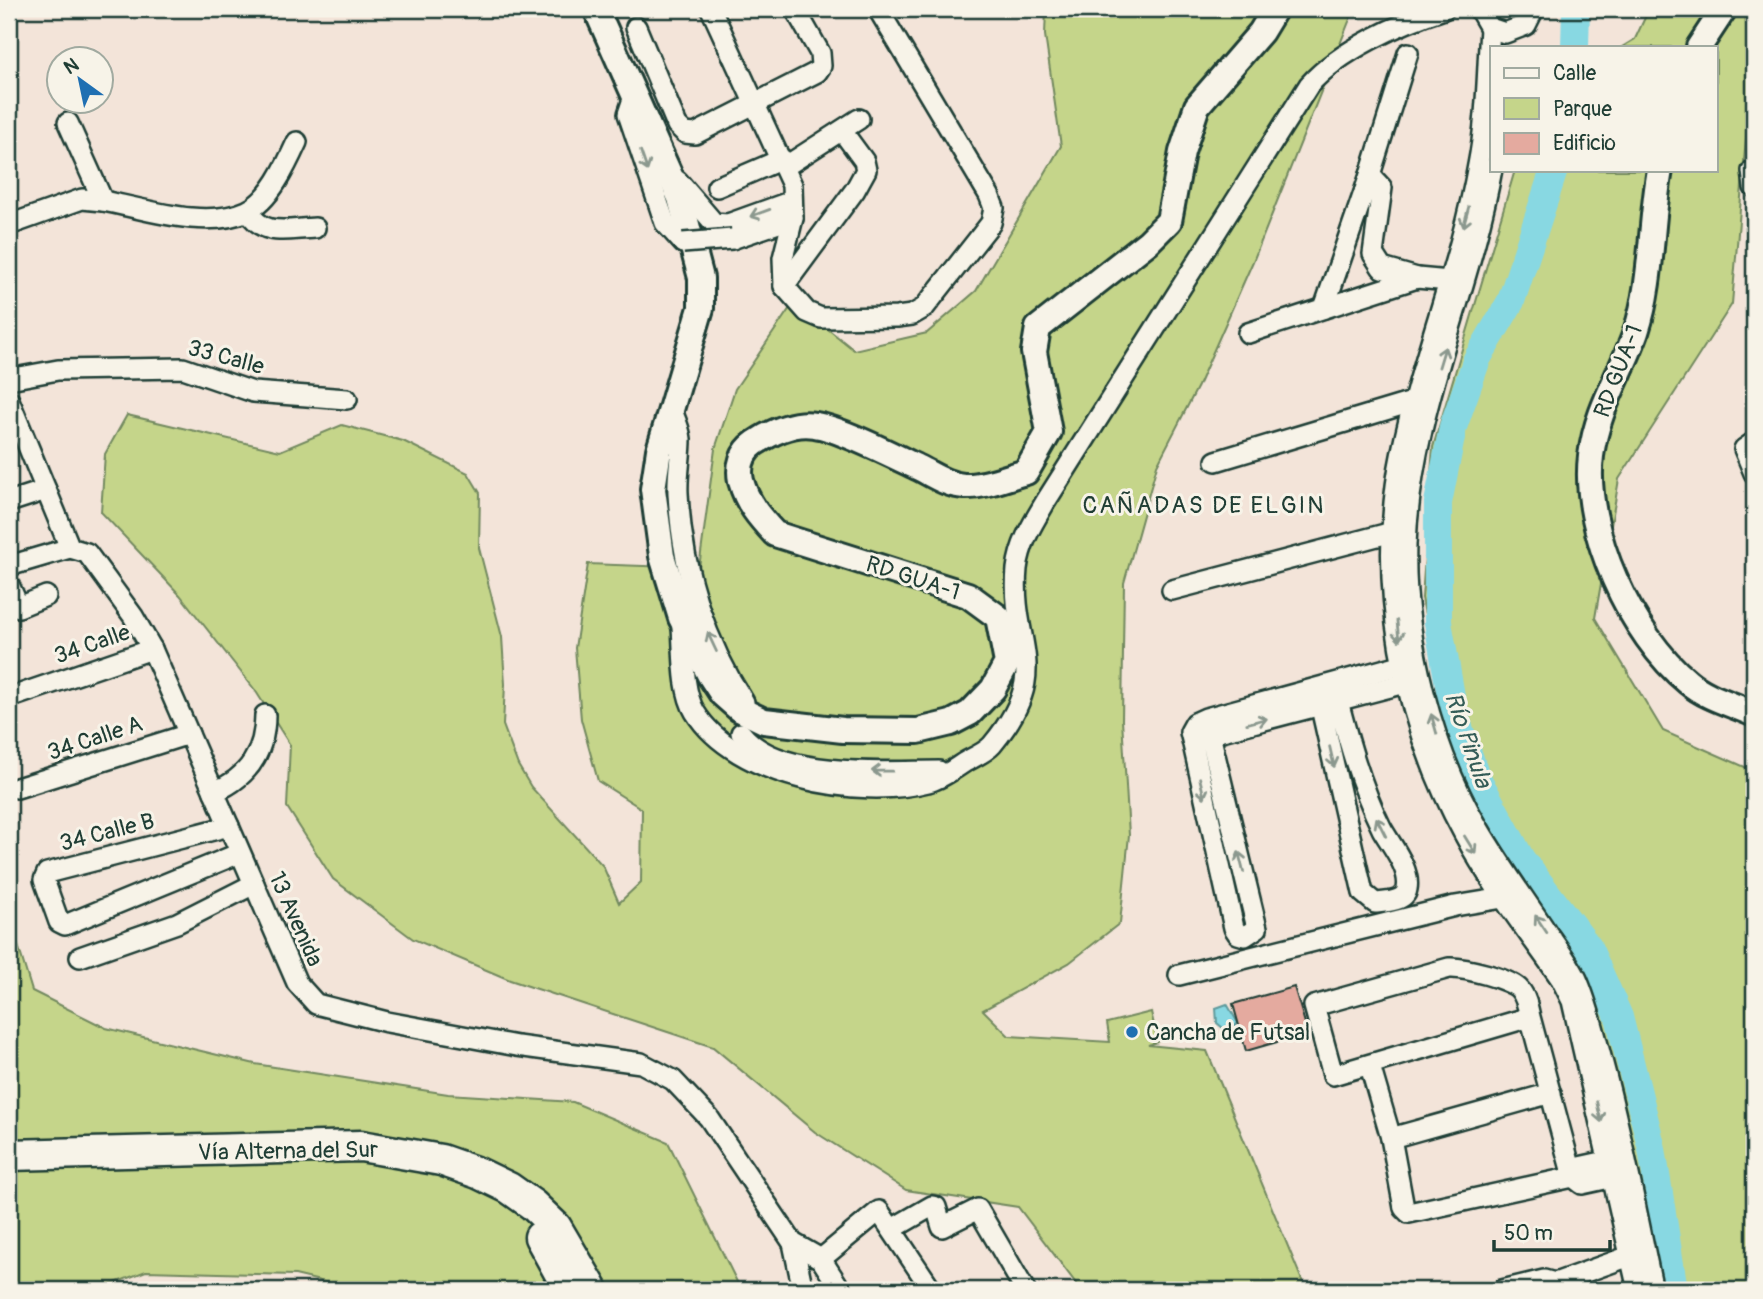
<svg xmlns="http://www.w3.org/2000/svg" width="1763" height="1299" font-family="Pangolin,sans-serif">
  <rect width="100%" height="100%" fill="#f3e4d9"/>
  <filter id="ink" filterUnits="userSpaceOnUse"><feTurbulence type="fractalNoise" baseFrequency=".0143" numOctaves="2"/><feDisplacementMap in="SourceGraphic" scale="14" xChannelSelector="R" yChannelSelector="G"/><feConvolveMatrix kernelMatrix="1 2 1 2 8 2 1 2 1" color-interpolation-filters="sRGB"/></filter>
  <g filter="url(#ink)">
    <g fill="#c5d58a" stroke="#72895f" stroke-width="2">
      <path d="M1046 9H1354L1254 259 1198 386 1157 465 1124 583 1122 720 1129 835 1120 923 1069 963 983 1010 1009 1036 1110 1042 1107 1023 1151 1012 1158 1042 1148 1045 1207 1051 1306 1290H1081L1018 1207 906 1190 815 1132 713 1047 510 980 413 939 333 879 287 807 290 745 255 690 180 595 101 512 105 454 127 415 280 451 342 425 403 441 468 473 480 493 479 548 502 637 505 684 503 725 518 765 531 787 603 866 619 903 641 882 642 809 598 781 581 719 575 648 588 564 699 568 715 449 735 389 794 302 854 350 927 333 976 291 1061 146 1045 35Z"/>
      <path d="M1649 9H1754V109L1747 126 1732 304 1619 479 1595 618 1663 731 1754 771V1290H1654L1636 1186 1507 858 1446 734 1422 598 1433 447 1515 170H1716V47H1622L1635 39Z"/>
      <path d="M9 916 32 991 106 1028 255 1064 448 1094 573 1102 668 1142 741 1290H358L295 1275 146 1271 97 1290H9Z"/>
    </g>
    <path fill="#88d8e2" stroke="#5e9a9c" stroke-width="2" d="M1227 1004 1238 1023 1229 1033 1217 1023 1216 1008Z"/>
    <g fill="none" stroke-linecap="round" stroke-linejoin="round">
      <g stroke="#88d8e2" stroke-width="28">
        <path d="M1575 47 1576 9"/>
        <path d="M1554 170 1511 301 1477 359 1453 427 1438 503V622L1454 713 1476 776 1521 859 1588 947 1619 1017 1652 1149 1674 1290"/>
      </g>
    </g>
    <path fill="#e4aa9f" stroke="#1f3d34" stroke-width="2" d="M1294 987 1308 1033 1246 1051 1233 1004Z"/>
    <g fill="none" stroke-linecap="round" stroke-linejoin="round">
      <defs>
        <g id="minor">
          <path d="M711 9 792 185 793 218 783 258 784 286 807 312 821 318 897 317 912 315 924 308 991 223 994 208 989 195 878 9"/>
          <path d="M1479 9 1490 28 1505 33 1526 25 1534 9"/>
          <path d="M636 27 677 125 685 133 695 134 817 72 821 66 820 53 795 9"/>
          <path d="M1490 28C1487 74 1487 120 1478 165 1461 262 1422 354 1402 451 1375 580 1402 720 1464 834 1491 885 1528 932 1561 979L1572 1001 1638 1290"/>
          <path d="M634 96 628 114 665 223 683 243"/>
          <path d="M786 166 859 119"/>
          <path d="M1492 169C1469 295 1410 415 1406 545 1403 637 1432 750 1479 829 1500 865 1525 899 1548 934 1558 948 1569 963 1577 979 1589 1006 1595 1035 1603 1064 1623 1138 1637 1215 1653 1290"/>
          <path d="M1752 171 1754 187"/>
          <path d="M1370 175 1382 188 1373 254 1382 268 1417 278 1460 282"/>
          <path d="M678 181 714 223 728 224 792 201"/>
          <path d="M717 187 782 159"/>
          <path d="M103 201C146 209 205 230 247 211 270 201 287 164 297 142"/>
          <path d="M248 211C264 238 287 229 315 228"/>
          <path d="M9 225 82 199 103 201 68 123"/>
          <path d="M732 239 793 218"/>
          <path d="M784 286 855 190 866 170 864 161 842 131"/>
          <path d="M1324 308 1370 175 1408 53"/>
          <path d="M1248 333 1417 278"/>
          <path d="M9 379 58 370 183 368 253 392 347 399"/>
          <path d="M9 400 70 548 87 553 133 616 152 649 297 983 316 1004 387 1022 517 1046 641 1063 673 1080 709 1118 793 1243 821 1259 841 1290"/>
          <path d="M671 408C675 418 680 429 681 439 681 457 677 475 678 493 682 568 703 639 744 702"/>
          <path d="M1754 442 1744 449 1754 473"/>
          <path d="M1216 461 1422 399"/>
          <path d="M9 502 46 490"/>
          <path d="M9 566 70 548"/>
          <path d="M9 585 19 607 46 596"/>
          <path d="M1172 590 1404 529"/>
          <path d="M682 628C684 653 682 690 695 712 735 777 859 800 928 782 941 779 954 769 965 762 974 757 986 752 992 745 1055 669 1010 646 1017 569 1020 543 1033 523 1046 501L1309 85C1340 50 1400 23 1444 9"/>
          <path d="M1317 690 1363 893 1375 903C1385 902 1405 902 1407 889 1411 869 1391 845 1382 829 1360 785 1346 733 1334 685"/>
          <path d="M9 698 152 649"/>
          <path d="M1206 718 1257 928 1245 936 1238 934 1234 928 1192 740 1190 732 1195 723 1206 718 1415 661"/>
          <path d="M741 733C777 780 884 771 939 771"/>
          <path d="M1199 737 1417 680"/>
          <path d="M17 788 189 734"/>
          <path d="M214 792C249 777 265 752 265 715"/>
          <path d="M229 826 47 873 44 880 59 922 65 925 240 853"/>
          <path d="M80 957 177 923 254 884"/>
          <path d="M1179 975 1455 906 1515 896"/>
          <path d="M1530 1017 1333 1075 1314 1006 1449 968C1463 967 1512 979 1520 990 1526 997 1528 1008 1530 1017L1573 1177 1582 1184 1614 1177 1621 1166"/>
          <path d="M1370 1066 1391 1138"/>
          <path d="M1551 1093 1391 1138 1404 1208 1409 1213 1573 1177 1579 1167 1611 1160"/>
          <path d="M892 1229 932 1206 936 1207 942 1227 978 1209 1025 1290"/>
          <path d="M793 1243 803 1290"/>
          <path d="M821 1259 879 1211 932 1290"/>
          <path d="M1502 1290 1544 1280 1555 1283"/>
          <path d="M1549 1290 1555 1283 1641 1252"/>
        </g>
        <g id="major">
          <path d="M596 9 680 198 701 278V308L659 450 653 489 662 556 681 618 709 674 722 694 739 709 764 721 843 730 918 731 951 723 970 713 993 689 1007 663 998 617 968 595 775 534C759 517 747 503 741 481 738 466 742 452 755 443 772 432 794 421 815 425 839 428 896 457 919 468 933 475 947 485 964 486 984 487 1007 477 1026 472L1049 432 1034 352 1038 328 1148 242 1169 221 1182 152 1197 106 1261 32 1275 9"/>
          <path d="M1699 47 1724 9"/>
          <path d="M1660 170C1650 223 1653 281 1636 332 1621 375 1597 408 1591 456 1582 529 1631 636 1688 682 1707 698 1732 704 1754 714"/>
        </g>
        <g id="highway">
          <path d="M9 1155 361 1146 441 1160 478 1173 509 1188 533 1205 556 1227 593 1290"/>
          <path d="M540 1237 569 1290"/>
        </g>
      </defs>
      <use href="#minor" stroke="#1f3d34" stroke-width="24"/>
      <use href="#major" stroke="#1f3d34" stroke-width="30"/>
      <use href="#highway" stroke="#1f3d34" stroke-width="35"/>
      <use href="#minor" stroke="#f7f3e8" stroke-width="19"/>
      <use href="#major" stroke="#f7f3e8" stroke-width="24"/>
      <use href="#highway" stroke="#f7f3e8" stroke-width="30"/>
      <defs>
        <path id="minor-bridge" d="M683 243 732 239"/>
      </defs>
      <use href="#minor-bridge" stroke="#1f3d34" stroke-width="24" stroke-linecap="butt"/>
      <use href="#minor-bridge" stroke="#f7f3e8" stroke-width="19"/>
    </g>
    <defs><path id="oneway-shaft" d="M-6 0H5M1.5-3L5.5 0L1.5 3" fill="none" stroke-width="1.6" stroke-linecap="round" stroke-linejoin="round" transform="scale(1.75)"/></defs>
    <g stroke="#8b988e">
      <use href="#oneway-shaft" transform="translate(644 161) rotate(71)"/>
      <use href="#oneway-shaft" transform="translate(760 213) rotate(160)"/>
      <use href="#oneway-shaft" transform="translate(1466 217) rotate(105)"/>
      <use href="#oneway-shaft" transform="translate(1442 357) rotate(-73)"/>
      <use href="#oneway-shaft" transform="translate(1398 631) rotate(84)"/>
      <use href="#oneway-shaft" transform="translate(712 642) rotate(-115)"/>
      <use href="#oneway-shaft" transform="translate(1257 721) rotate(-14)"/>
      <use href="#oneway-shaft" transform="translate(1434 724) rotate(-106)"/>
      <use href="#oneway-shaft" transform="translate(1332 757) rotate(77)"/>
      <use href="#oneway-shaft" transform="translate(882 771) rotate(-179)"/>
      <use href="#oneway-shaft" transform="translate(1202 788) rotate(77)"/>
      <use href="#oneway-shaft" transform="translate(1381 827) rotate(-117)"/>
      <use href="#oneway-shaft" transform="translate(1470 845) rotate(58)"/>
      <use href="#oneway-shaft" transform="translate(1241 862) rotate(-104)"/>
      <use href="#oneway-shaft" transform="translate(1541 924) rotate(-124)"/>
      <use href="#oneway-shaft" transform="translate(1599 1112) rotate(77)"/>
    </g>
  </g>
  <circle fill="#1f6fb2" stroke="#f7f3e8" stroke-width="2.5" cx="1132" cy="1032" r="7"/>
  <g text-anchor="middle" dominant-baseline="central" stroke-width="6" stroke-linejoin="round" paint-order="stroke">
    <g font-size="23" fill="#1f3d34" stroke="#f7f3e8">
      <text transform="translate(226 357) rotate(15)">33 Calle</text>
      <text transform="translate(1618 371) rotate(-69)">RD GUA-1</text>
      <text transform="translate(913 578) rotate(18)">RD GUA-1</text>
      <text transform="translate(92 644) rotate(-19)">34 Calle</text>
      <text transform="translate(95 738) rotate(-18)">34 Calle A</text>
      <text transform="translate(107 832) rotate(-14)">34 Calle B</text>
      <text transform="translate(296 919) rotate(66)">13 Avenida</text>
      <text transform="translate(288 1151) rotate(-1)">Vía Alterna del Sur</text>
    </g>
    <g font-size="23" fill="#1f3d34" stroke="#f7f3e8" text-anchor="start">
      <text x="1146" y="1032">Cancha de Futsal</text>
    </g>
    <g font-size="24" letter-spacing="2" fill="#1f3d34" stroke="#f7f3e8">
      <text x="1204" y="505">CAÑADAS DE ELGIN</text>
    </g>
    <g font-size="24" font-style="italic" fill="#345c57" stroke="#f7f3e8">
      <text transform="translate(1468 740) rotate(71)">Río Pinula</text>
    </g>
  </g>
  <rect width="1763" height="1299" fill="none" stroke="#f7f3e8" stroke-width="35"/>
  <rect x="18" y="18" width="1728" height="1264" fill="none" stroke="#1f3d34" stroke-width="2.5" filter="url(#ink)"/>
  <rect x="1490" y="46" width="228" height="126" fill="#f7f3e8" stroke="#a1aaa0" stroke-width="2"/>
  <rect x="1504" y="68" width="35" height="10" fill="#f7f3e8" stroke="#a1aaa0" stroke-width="2"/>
  <text x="1553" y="80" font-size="21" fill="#1f3d34">Calle</text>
  <rect x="1504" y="98" width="35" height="21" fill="#c5d58a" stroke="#a1aaa0" stroke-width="2"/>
  <text x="1553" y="116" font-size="21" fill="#1f3d34">Parque</text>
  <rect x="1504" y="133" width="35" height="21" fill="#e4aa9f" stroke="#a1aaa0" stroke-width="2"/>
  <text x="1553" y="150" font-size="21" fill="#1f3d34">Edificio</text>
  <g transform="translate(80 80) rotate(327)"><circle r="33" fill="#f7f3e8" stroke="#a1aaa0" stroke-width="2"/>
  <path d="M0-5L12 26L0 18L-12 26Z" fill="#1f6fb2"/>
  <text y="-10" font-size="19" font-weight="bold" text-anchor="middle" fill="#1f3d34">N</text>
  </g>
  <path d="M1494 1240v10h116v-10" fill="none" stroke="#1f3d34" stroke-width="3.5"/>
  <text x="1504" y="1240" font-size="21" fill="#1f3d34" stroke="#f7f3e8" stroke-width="5" paint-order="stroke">50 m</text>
</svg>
